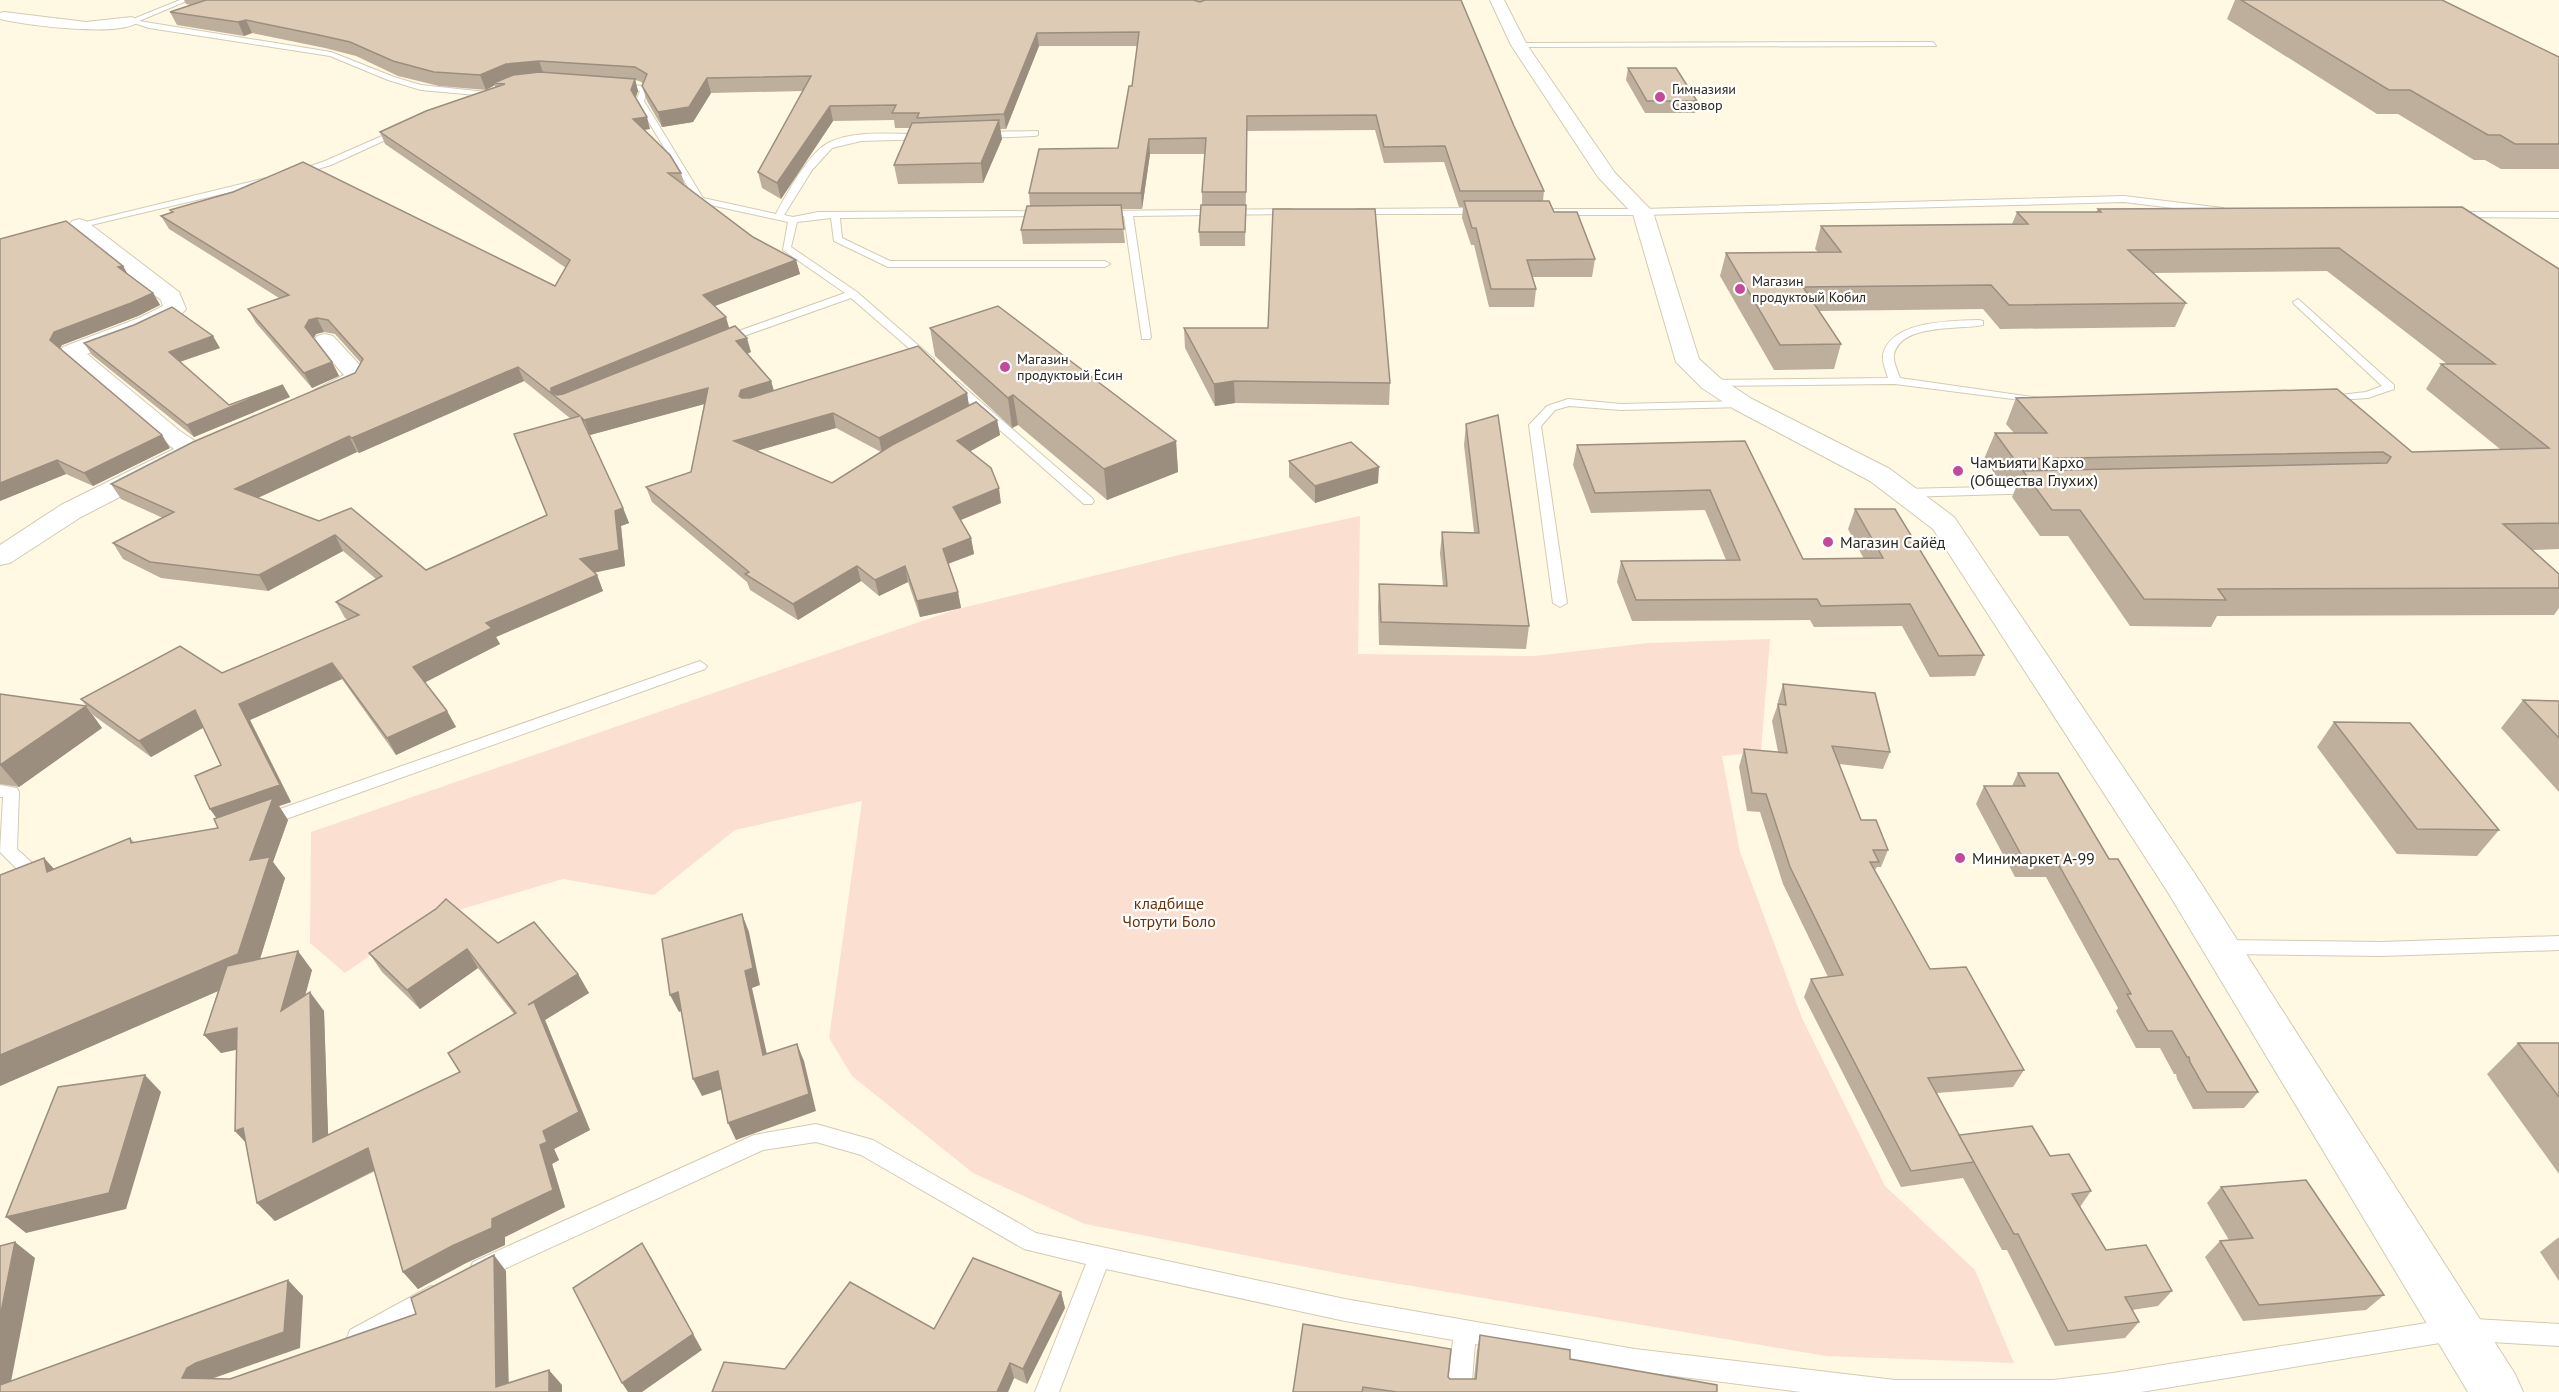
<svg xmlns="http://www.w3.org/2000/svg" width="2559" height="1392" font-family="'PT Sans',sans-serif">
  <rect width="100%" height="100%" fill="#fff9e4"/>
  <path fill="#fbe0d1" d="M1360 516 1358 654 1534 656 1648 643 1770 639 1761 752 1722 756 1740 852 1802 1018 1885 1186 1975 1270 2014 1363 1826 1356 1352 1276 1085 1224 973 1173 852 1076 829 1038 862 801 735 830 654 895 563 879 418 922 345 973 310 943 311 832 954 610 1183 554Z"/>
  <g fill="none" stroke-linecap="round" stroke-linejoin="round">
    <defs>
      <g id="lane">
        <path d="M180 0H189L139 21 331 52 394 77 421 85 486 92 497 87 501 89 487 96 421 90 388 80 330 56 149 28 128 21Z"/>
        <path d="M1933 42 1936 46 1519 47 1515 45 1519 43Z"/>
        <path d="M615 82 648 87 644 101 703 198 776 214C787 193 808 154 828 143 856 129 895 135 925 134L928 135V139L861 141 832 148 812 170 784 215 793 217 818 212 1045 211 1050 214 1048 216 840 218 842 238 890 261H1105L1110 264 1105 267H888L834 241 831 218 797 222 791 247 857 292 934 359V363H926L851 298 727 342H719V338L845 293 783 250 788 222 697 202 636 101 640 91 615 86Z"/>
        <path d="M398 129 405 131 331 165 295 176 291 173 325 161Z"/>
        <path d="M1038 131V135L1035 136 982 138 978 135 982 132Z"/>
        <path d="M266 178 270 181 269 183 70 230 65 227Z"/>
        <path d="M2124 196 2223 208 2228 211 2223 214 2124 202 1643 215H1534L1529 212 1534 209H1643Z"/>
        <path d="M1291 209 1296 212 1294 214 1133 216 1151 337 1150 339H1142L1124 216H1102L1099 215V211Z"/>
        <path d="M1357 209 1483 208 1488 211 1483 214H1354L1352 212Z"/>
        <path d="M2454 212H2559V218L2451 217 2449 215Z"/>
        <path d="M2298 299 2394 385V389L2368 398 2322 401V397L2366 392 2382 386 2294 304 2293 302Z"/>
        <path d="M1979 320 1983 321V325C1960 330 1900 323 1894 355 1893 363 1898 371 1900 378L2039 398 2043 399V403L1895 384 1711 386 1705 383 1711 380 1888 378C1886 371 1882 362 1883 355 1891 320 1952 321 1979 320Z"/>
        <path d="M954 381 958 382 1092 498 1094 501 1092 504H1084L950 386 948 384Z"/>
        <path d="M1568 399 1621 404 1743 401 1749 404 1743 407 1621 410 1569 406 1555 410 1541 426 1567 603 1560 607 1553 603 1529 425 1547 406Z"/>
        <path d="M2035 486 2039 487 2041 490 2039 493 1903 497 1897 493 1903 489Z"/>
        <path d="M700 661 707 666 705 669 272 824H260L258 820 260 816Z"/>
        <path d="M0 785 17 788 19 792 17 849 41 871 44 876 41 881 35 883 29 881 0 852 3 797H0Z"/>
        <path d="M2559 936V950L2381 956 2221 954 2215 952 2212 947 2215 942 2221 940 2381 942Z"/>
        <path d="M816 1124 873 1140 1036 1233 1345 1299 1465 1320 1635 1349 1895 1380H2053L2113 1373 2458 1318 2559 1324V1346L2458 1340 2141 1392H1801L1635 1371 1475 1344 1471 1392H1447L1453 1340 1345 1321 1106 1269 1059 1392H1035L1086 1264 1024 1249 861 1155 816 1142 763 1150 489 1276 481 1280 473 1276 470 1269 473 1262 754 1135Z"/>
        <path d="M431 1286 439 1289 442 1297 439 1305 366 1346 358 1349 350 1346 347 1338 350 1330Z"/>
      </g>
      <g id="street">
        <path d="M4 12 86 22 132 17 139 21C124 38 23 25 0 19V13Z"/>
        <path d="M79 219 86 221 179 292 186 309C175 325 108 346 87 354L180 431 201 445 205 450 201 455 81 517 10 563 0 565V545L61 505 174 449 60 352 63 347 139 318 163 306 161 300 72 229 69 225 72 221Z"/>
        <path d="M325 334 333 336 368 374C361 391 333 405 315 400L311 395 315 390 344 375 314 341 317 336Z"/>
      </g>
      <path id="secondary" d="M1490 0H1504L1527 45 1615 173 1653 212 1699 359 1720 378 1752 399 1890 469 1954 517 2195 874 2515 1374 2523 1392H2468L2169 894 1933 529 1870 481 1734 409 1702 388 1676 362 1633 214 1598 177 1511 45Z"/>
    </defs>
    <use href="#lane" stroke="#d3cbb2" stroke-width="2"/>
    <use href="#street" stroke="#d3cbb2" stroke-width="2"/>
    <use href="#secondary" stroke="#d3cbb2" stroke-width="2"/>
    <use href="#lane" fill="#fff" fill-rule="evenodd"/>
    <use href="#street" fill="#fff" fill-rule="evenodd"/>
    <use href="#secondary" fill="#fff" fill-rule="evenodd"/>
  </g>
  <g fill="#beaf9d" fill-rule="evenodd">
    <path d="M184 0H1461L1514 126 1544 191 1543 201 1595 259 1592 277H1532L1536 289 1534 307H1489L1474 245H1471L1462 218 1463 207H1459L1444 162 1384 163 1375 130 1247 131 1245 246H1200L1199 232 1202 205V192L1205 154H1150L1142 209H1121L1125 243 1023 244 1021 230 1030 206 1029 193 1118 148 1132 86 1137 46H1039L1006 129H1000L1002 139 983 183 898 184 894 165 910 128H895L894 120 833 121 781 199 762 188 758 172 803 91 711 93 693 122 662 127 647 101 642 86 643 83 639 81 635 80 638 91 635 98 650 129 644 130 681 173 685 186 753 237 796 260 800 274 714 306 729 328 751 352 747 354 771 381 774 391 967 393 969 406 997 420 1000 435 969 451 1001 503 961 520 971 538 974 554 948 564 958 592 961 608 920 617 908 582 879 596 861 581 798 620 750 590 747 582 652 502 646 487 691 472 704 404 590 435 588 433 623 508 629 523 621 526 625 566 594 573 597 575 603 591 496 637 500 644 425 682 447 711 456 727 396 755 342 679 250 720 291 802 279 806 288 820 273 862 285 878 260 959 312 970 305 995 324 1011 328 1135 460 1072 514 1014 478 968 420 1009 382 972 369 953 498 943 578 974 589 993 545 1020 590 1130 554 1149 559 1160 552 1164 565 1207 505 1237V1245L466 1263 418 1289 403 1272 375 1171 275 1221 257 1203 246 1143 235 1131 236 1050 221 1053 204 1035 218 991 0 1086 44 858 54 869 130 838 134 842 218 828 217 818 210 809 221 765 203 728 151 757 93 715 81 699 222 673 348 620 345 618 336 602 376 579 343 551 268 591 161 578 123 559 113 543 163 518 121 499 111 484 355 373 361 363 335 334 324 332 316 334 314 338 332 362 339 376 312 388 256 323 248 309 279 298 169 229 161 216 171 213 170 210 555 286 566 268 385 144 380 132 495 87V85L486 90 439 86 398 76 356 56 325 48 252 33 244 36 177 25 170 12 191 5 186 4ZM524 381 571 419 547 515 426 570 258 498 357 452 359 453ZM836 428 881 452 832 483 757 451Z"/>
    <path d="M2235 0H2442L2559 57V169H2501L2485 160H2474L2398 114H2377L2227 19Z"/>
    <path d="M1628 68 1697 101 1695 113H1645L1626 80Z"/>
    <path d="M2098 209 2559 269V549L2532 550 2559 574V608L2554 615 2217 616 2211 627 2130 626 2068 536H2040L2012 497 2017 485H2003L1984 459 1995 433H2014L2006 424 2016 398 2412 452 2500 449 2426 389 2441 364H2447L2327 271 2153 273 2186 303 2175 327 2000 329 1983 309 1819 311 1841 344 1834 369 1774 370 1720 276 1726 253 1818 252 1815 249 1821 226 2012 224 2017 212H2096Z"/>
    <path d="M0 239 123 266 128 275 153 293 160 305 138 316 62 345 60 348 170 448 93 486 66 474 0 501Z"/>
    <path d="M930 328 1176 441 1178 472 1107 500 1018 425 1012 428 935 356Z"/>
    <path d="M1184 328 1390 383 1389 405 1235 403 1215 406 1185 348Z"/>
    <path d="M84 343 220 348 180 362 229 405 290 397 194 437 92 355Z"/>
    <path d="M1466 424 1529 626 1526 649 1379 645 1378 607 1379 584 1443 586 1440 553 1442 532H1474L1464 445Z"/>
    <path d="M1745 441 1803 559H1864L1848 529 1855 509 1984 655 1975 676 1930 677 1902 626 1814 627 1810 620 1632 621 1617 582 1621 561 1726 560 1705 510 1591 513 1573 465 1577 445Z"/>
    <path d="M1289 461 1378 483 1315 503 1289 477Z"/>
    <path d="M1783 684 1890 752 1883 769 1839 764 1861 820 1888 850 1881 867H1877L1875 870 1930 969 2024 1070 2013 1087 1937 1093 1959 1135 2050 1156 2091 1191 2080 1207 2106 1250 2172 1291 2158 1306 2132 1310 2139 1322 2125 1338 2055 1346 2007 1250H2002L1963 1178 1901 1187 1804 997 1811 979 1828 977 1783 884 1760 812 1747 811 1739 767 1744 749 1778 752 1772 721 1778 704V701Z"/>
    <path d="M0 694 86 706 102 728 19 787 0 784Z"/>
    <path d="M2523 700 2559 701V792L2501 728Z"/>
    <path d="M2334 722 2499 830 2477 856 2397 854 2317 747Z"/>
    <path d="M2018 773 2109 859 2258 1092 2244 1108 2193 1109 2177 1079 2176 1074H2174L2160 1048H2136L2116 1011 2118 1008 2046 877H2015L1976 804 1984 786H2012Z"/>
    <path d="M2518 1043H2559V1174L2487 1074Z"/>
    <path d="M2221 1187 2384 1295 2366 1310 2243 1321 2205 1257 2220 1241 2229 1240 2207 1203Z"/>
    <path d="M2559 1237V1281L2540 1252Z"/>
    <path d="M1061 1292 1065 1308 1027 1384 1014 1378 1008 1392H712L785 1369 934 1329Z"/>
    <path d="M1480 1335 1570 1359 1717 1392H1293L1448 1377 1450 1379H1474L1477 1350Z"/>
  </g>
  <g fill="#9b8e7f">
    <path d="M246 20 252 33 244 36 238 22Z"/>
    <path d="M1037 33 1039 46 1006 129 1004 114Z"/>
    <path d="M539 61 544 75 494 83 495 85 486 90 480 75 506 64Z"/>
    <path d="M707 78 711 93 693 122 662 127 658 112Z"/>
    <path d="M635 79 638 91 634 102 631 90Z"/>
    <path d="M830 106 833 121 781 199 777 183Z"/>
    <path d="M647 117 650 129 636 131 633 119Z"/>
    <path d="M999 120 1002 139 983 183 981 163Z"/>
    <path d="M1149 139 1150 154 1142 209 1141 193Z"/>
    <path d="M796 260 800 274 707 309 703 295Z"/>
    <path d="M123 266 130 278 118 267Z"/>
    <path d="M153 293 160 305 138 316 62 345 58 352 50 340 54 332Z"/>
    <path d="M726 317 730 331 561 401 552 394 551 388Z"/>
    <path d="M317 318 324 332 316 334 312 341 305 327 309 320Z"/>
    <path d="M213 336 220 348 176 363 169 352Z"/>
    <path d="M747 338 751 352 740 356 736 341Z"/>
    <path d="M332 362 339 376 312 388 304 373Z"/>
    <path d="M518 367 524 381 359 453 352 438Z"/>
    <path d="M771 381 775 395 745 405 739 396 741 390Z"/>
    <path d="M1234 381 1235 403 1215 406 1214 384Z"/>
    <path d="M283 385 290 397 194 437 187 425Z"/>
    <path d="M708 388 712 402 590 435 584 420Z"/>
    <path d="M967 393 969 407 882 453 879 438Z"/>
    <path d="M1013 395 1018 425 1012 428 1008 398Z"/>
    <path d="M833 413 836 428 739 456 734 441Z"/>
    <path d="M997 420 1000 435 960 457 957 441Z"/>
    <path d="M162 435 170 448 93 486 84 473Z"/>
    <path d="M349 436 357 452 244 504 235 489Z"/>
    <path d="M1176 441 1178 472 1107 500 1104 469Z"/>
    <path d="M57 460 66 474 0 501V483Z"/>
    <path d="M1379 467 1378 483 1315 503V486Z"/>
    <path d="M999 488 1001 503 956 522 953 507Z"/>
    <path d="M623 508 629 523 621 526 625 566 587 574 580 559 615 511Z"/>
    <path d="M335 535 343 551 268 591 259 575Z"/>
    <path d="M971 538 974 554 947 564 943 549Z"/>
    <path d="M857 566 861 581 798 620 793 604Z"/>
    <path d="M905 566 908 582 879 596 875 580Z"/>
    <path d="M597 575 603 591 496 637 500 644 422 684 413 667 486 623Z"/>
    <path d="M958 592 961 608 920 617 917 601Z"/>
    <path d="M332 663 342 679 250 720 291 802 279 806 288 820 273 862 285 878 255 975 0 1086V1055L222 826 210 809 239 704Z"/>
    <path d="M86 706 102 728 19 787 0 765Z"/>
    <path d="M195 710 206 726 151 757 139 741Z"/>
    <path d="M447 711 456 727 396 755 387 738Z"/>
    <path d="M44 858 63 879 47 872Z"/>
    <path d="M742 914 749 932 760 985 752 988 771 1072 763 1055 745 971Z"/>
    <path d="M467 949 478 968 420 1009 407 990Z"/>
    <path d="M298 951 312 970 296 1030 281 1011Z"/>
    <path d="M578 974 589 993 545 1020 590 1130 554 1149 559 1160 552 1164 565 1207 505 1237V1245L466 1263 418 1289 403 1272 492 1219 540 1145 543 1131 528 1005Z"/>
    <path d="M310 992 324 1011 329 1160 313 1142Z"/>
    <path d="M678 992 686 1009 679 1012 670 995Z"/>
    <path d="M237 1028 252 1046 221 1053 204 1035Z"/>
    <path d="M797 1044 804 1061 816 1111 736 1140 728 1123Z"/>
    <path d="M718 1071 726 1088 702 1096 693 1079Z"/>
    <path d="M145 1075 161 1092 126 1209 26 1233 6 1217Z"/>
    <path d="M243 1128 252 1149 235 1131Z"/>
    <path d="M368 1148 383 1166 275 1221 257 1203Z"/>
    <path d="M15 1242 35 1258 9 1392H0V1317Z"/>
    <path d="M642 1243 652 1259 702 1350 642 1392H628L622 1383Z"/>
    <path d="M494 1255 506 1271 509 1392 496 1387Z"/>
    <path d="M288 1280 303 1296 300 1348 214 1378 205 1383 182 1378 187 1368Z"/>
    <path d="M1061 1292 1065 1308 1027 1384 1023 1369Z"/>
    <path d="M1010 1363 1014 1378 1008 1392H997Z"/>
    <path d="M549 1370 562 1385V1392H549Z"/>
  </g>
  <g fill="#ddcbb6" stroke="#9b8e7f" stroke-width="1.5" fill-rule="evenodd">
    <path d="M206 0H1193L1200 2 1205 0H1461L1514 126 1544 191H1460L1445 146 1384 147 1376 115 1247 116 1246 192H1202L1206 138 1149 139 1141 193H1029L1039 149 1118 148 1129 86H1132L1139 32 1037 33 1004 114 917 118 919 113H892L896 105 830 106 777 183 758 172 811 76 707 78 689 107 658 112 642 86 647 74 635 67 539 61 506 64 480 75 434 72 393 61 350 42 319 35 246 20 238 22 170 12Z"/>
    <path d="M2241 0H2442L2559 57V144H2515L2500 135H2488L2410 90H2389Z"/>
    <path d="M1628 68H1676L1697 101H1647Z"/>
    <path d="M540 72 635 79 631 90 647 117 633 119 670 155 681 173H668L753 237 796 260 703 295 726 317 551 388V392L557 395 563 394 735 326 747 338 736 341 771 381 741 390 739 396 742 398H750L918 346 967 393 879 438 833 413 734 441 832 483 892 445 976 402 997 420 957 441 991 468 999 488 953 507 971 538 943 549 958 592 917 601 905 566 875 580 857 566 793 604 745 574 749 572 646 487 691 472 708 388 584 420 581 417 623 508 615 511 619 550 580 559 597 575 486 623 492 628 413 667 447 711 387 738 332 663 239 704 280 785 210 809 195 776 221 765 195 710 139 741 81 699 180 646 222 673 359 615 336 602 382 576 335 535 259 575 150 562 113 543 174 512 111 484 193 442 355 373 363 359 328 320 317 318 309 320 305 327 332 362 304 373 248 309 289 295 161 216 173 212 170 210 233 192 303 162 555 286 570 260 380 132 426 111 505 84 494 83 513 75ZM518 367 580 416 514 434 547 515 426 570 351 508 319 521 235 489 349 436 352 438Z"/>
    <path d="M999 120 981 163 894 165 912 123Z"/>
    <path d="M1464 201H1549L1554 212H1577L1595 259 1527 260 1536 289H1491L1476 228H1472Z"/>
    <path d="M1121 205 1124 229 1021 230 1027 206Z"/>
    <path d="M1201 205H1246L1245 232H1199Z"/>
    <path d="M2462 207 2559 269V523L2503 524 2559 574V588L2218 589 2226 600 2144 599 2080 510H2052L2023 471 2387 463 2391 457 2383 452 2014 459 1995 433H2047L2016 398 2337 389 2412 452 2549 448 2441 364H2495L2339 248 2128 250 2186 303 2009 305 1991 285 1803 287 1841 344 1780 345 1726 253 1841 252 1821 226 2028 224 2017 212H2101L2098 209Z"/>
    <path d="M1273 209H1375L1390 383 1234 381 1214 384 1184 328H1268Z"/>
    <path d="M66 221 123 266 118 267 153 293 131 303 54 332 50 340 162 435 84 473 57 460 0 483V239Z"/>
    <path d="M998 306 1176 441 1104 469 1013 395 1008 398 930 328Z"/>
    <path d="M172 307 213 336 169 352 229 405 283 385 187 425 84 343 134 325Z"/>
    <path d="M1498 415 1529 626 1381 622 1379 584 1447 586 1442 532 1479 533 1466 424Z"/>
    <path d="M1745 441 1803 559 1883 558 1855 509H1895L1984 655 1939 656 1910 604 1821 606 1817 599 1636 600 1621 561 1740 560 1710 490 1595 493 1577 445Z"/>
    <path d="M1351 442 1379 467 1315 486 1289 461Z"/>
    <path d="M1783 684 1875 693 1890 752 1832 746 1861 820H1876L1888 850H1873L1879 862H1870L1930 969 1966 967 2024 1070 1928 1078 1974 1162 1911 1171 1811 979 1843 975 1790 867 1766 794 1752 793 1744 749 1787 753 1778 704 1786 705Z"/>
    <path d="M0 694 86 706 0 765Z"/>
    <path d="M2523 700 2559 701V738Z"/>
    <path d="M2334 722 2410 723 2499 830 2417 829Z"/>
    <path d="M2018 773H2058L2109 859H2118L2258 1092H2207L2190 1062 2189 1057H2187L2172 1031H2148L2127 994H2131L2056 860H2024L1984 786H2025Z"/>
    <path d="M273 798 250 860 270 857 238 954 0 1055V875L44 858 47 872 130 838 131 843 218 828 214 819Z"/>
    <path d="M446 899 498 943 534 922 578 974 528 1005 534 1002 579 1112 543 1131 547 1142 540 1145 553 1190 492 1219V1228L452 1246 403 1272 368 1148 257 1203 243 1128 235 1131 237 1028 204 1035 227 966 298 951 281 1011 310 992 313 1142 460 1072 448 1053 516 1013 467 949 407 990 369 953 436 909Z"/>
    <path d="M742 914 753 968 745 971 763 1055 797 1044 809 1094 728 1123 718 1071 693 1079 678 992 670 995 662 939Z"/>
    <path d="M2518 1043H2559V1097Z"/>
    <path d="M145 1075 109 1193 6 1217 58 1087Z"/>
    <path d="M2032 1126 2050 1156 2069 1154 2091 1191 2072 1194 2106 1250 2146 1245 2172 1291 2125 1297 2139 1322 2068 1331 2018 1234H2014L1959 1135Z"/>
    <path d="M2306 1180 2384 1295 2259 1305 2220 1241 2253 1238 2221 1187Z"/>
    <path d="M15 1242 0 1317V1246Z"/>
    <path d="M642 1243 693 1334 622 1383 573 1288Z"/>
    <path d="M494 1255 496 1387 549 1370V1392H0V1385L288 1280 284 1332 196 1363 187 1368 182 1378 230 1379 416 1314 411 1298Z"/>
    <path d="M973 1258 1061 1292 1023 1369 1010 1363 997 1392H712L724 1362 785 1369 850 1282 934 1329Z"/>
    <path d="M1303 1324 1451 1349 1448 1377 1450 1379H1476L1480 1335 1570 1350V1359L1717 1385V1392H1397L1363 1387 1362 1392H1293Z"/>
  </g>
  <g fill="#c5499a" stroke="#fff" stroke-width="2">
    <circle cx="1660" cy="97" r="6"/>
    <circle cx="1740" cy="289" r="6"/>
    <circle cx="1005" cy="367" r="6"/>
    <circle cx="1958" cy="471" r="6"/>
    <circle cx="1828" cy="542" r="6"/>
    <circle cx="1960" cy="858" r="6"/>
  </g>
  <g text-anchor="middle" dominant-baseline="central" stroke-width="4.5" stroke-linejoin="round" paint-order="stroke">
    <g font-size="14" fill="#2b281e" stroke="#fff" text-anchor="start">
      <text x="1672" y="89">Гимназияи<tspan x="1672" dy="16">Сазовор</tspan></text>
      <text x="1752" y="281">Магазин<tspan x="1752" dy="16">продуктоый Кобил</tspan></text>
      <text x="1017" y="359">Магазин<tspan x="1017" dy="16">продуктоый Ёсин</tspan></text>
    </g>
    <g font-size="16" fill="#2b281e" stroke="#fff" text-anchor="start">
      <text x="1970" y="462">Чамъияти Кархо<tspan x="1970" dy="18">(Общества Глухих)</tspan></text>
      <text x="1840" y="542">Магазин Сайёд</text>
      <text x="1972" y="858">Минимаркет А-99</text>
    </g>
    <g font-size="16" fill="#6b3209" stroke="#fff">
      <text x="1169" y="903">кладбище<tspan x="1169" dy="18">Чотрути Боло</tspan></text>
    </g>
  </g>
</svg>
